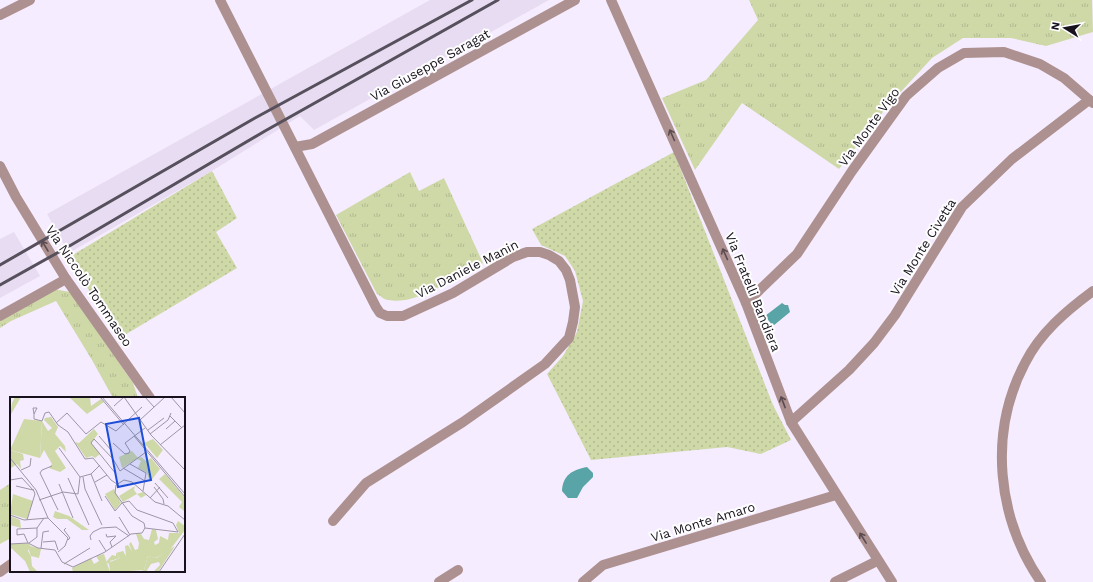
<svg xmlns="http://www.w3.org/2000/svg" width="1093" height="582" font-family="'Work Sans',sans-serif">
  <defs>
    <pattern id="grass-tufts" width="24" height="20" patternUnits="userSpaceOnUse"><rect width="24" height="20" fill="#cfd9a8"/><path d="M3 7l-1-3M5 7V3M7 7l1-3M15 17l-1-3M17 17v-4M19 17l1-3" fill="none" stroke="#b1b990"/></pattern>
    <pattern id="garden-dots" width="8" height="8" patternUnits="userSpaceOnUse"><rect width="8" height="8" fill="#cfd9a8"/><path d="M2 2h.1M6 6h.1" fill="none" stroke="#b1b990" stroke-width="1.8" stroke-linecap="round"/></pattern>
  </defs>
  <rect width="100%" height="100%" fill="#f6ecff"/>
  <g fill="#e7dcf1">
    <path d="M430 0H549L314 130 300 116 212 171 69 253 47 214Z"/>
    <path d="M14 232 40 276 0 298V239Z"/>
  </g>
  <g fill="url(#grass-tufts)">
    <path d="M749 0H1092L1093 32 1046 46 1011 38H963L932 58 886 108 839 169 742 103 695 170 662 98 706 80 758 20Z"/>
    <path d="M410 172 419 191 444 178 483 263C458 276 417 306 388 300 384 300 381 296 377 294L336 215Z"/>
    <path d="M54 289 70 292 133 383 138 398H113L92 360 56 301 11 321 0 328V319Z"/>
    <path d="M11 483V538L0 544V490Z"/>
  </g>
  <g fill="url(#garden-dots)">
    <path d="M674 152 773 405 791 440 761 454 727 447 591 460 547 374 563 356 577 332 583 301 575 271 565 256 541 245 532 229Z"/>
    <path d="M212 171 237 218 216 232 237 268 123 336 66 259Z"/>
  </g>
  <g fill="#58a4a6">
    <path d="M782 303 785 305H788L790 312 773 326 765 316Z"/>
    <path d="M587 467 593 473V477L583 487 577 498H568L562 491C563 475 572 470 587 467Z"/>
  </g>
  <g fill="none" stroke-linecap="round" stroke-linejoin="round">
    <g stroke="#ad9190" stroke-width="10">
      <path d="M220 0 376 307 380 313 387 316H403L453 293 513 257 527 252H540L549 255 559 261 566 270 570 280 575 307 573 322 569 338 545 364 463 422 366 483 333 521"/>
      <path d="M611 0 746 303 791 422 892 582"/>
      <path d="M295 147 312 144 575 0"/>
      <path d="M0 166 16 197 66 279 150 398"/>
      <path d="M746 303 797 254 852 171 906 96 938 68 964 53 1004 52 1040 64 1064 78 1093 103"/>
      <path d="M0 316 66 279"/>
      <path d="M791 422 849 370 874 343 895 315 962 207 1012 159 1089 100"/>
      <path d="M0 572 11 564"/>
      <path d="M439 582 458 570"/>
      <path d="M583 582 603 565 836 495"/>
      <path d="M835 582 877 561"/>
    </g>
    <g stroke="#ad9190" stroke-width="10">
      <path d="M0 15 30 0"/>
      <path d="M1041 582C997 518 988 433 1025 363 1040 333 1066 311 1093 291"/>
    </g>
    <g stroke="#564f5c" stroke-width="3">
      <path d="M0 265 255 118 472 0"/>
      <path d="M0 285 66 248 265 131 498 0"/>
    </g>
  </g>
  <defs><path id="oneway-shaft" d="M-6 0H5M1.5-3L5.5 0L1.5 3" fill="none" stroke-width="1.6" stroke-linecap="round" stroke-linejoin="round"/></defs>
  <g stroke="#5b4b51">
    <use href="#oneway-shaft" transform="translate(672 135) rotate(-114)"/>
    <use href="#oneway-shaft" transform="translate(45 246) rotate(-121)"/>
    <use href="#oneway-shaft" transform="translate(725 254) rotate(-114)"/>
    <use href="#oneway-shaft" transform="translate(783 402) rotate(-111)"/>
    <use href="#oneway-shaft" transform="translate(863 538) rotate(-122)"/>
  </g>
  <g text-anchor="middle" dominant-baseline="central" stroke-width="4" stroke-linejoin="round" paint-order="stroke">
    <g font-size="13" fill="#18121d" stroke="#fefefe">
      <text transform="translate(430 65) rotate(-29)">Via Giuseppe Saragat</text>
      <text transform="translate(869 127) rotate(-54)">Via Monte Vigo</text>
      <text transform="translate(923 247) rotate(-58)">Via Monte Civetta</text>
      <text transform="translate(467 269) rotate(-27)">Via Daniele Manin</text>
      <text transform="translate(89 286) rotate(56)">Via Niccolò Tommaseo</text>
      <text transform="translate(753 292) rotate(68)">Via Fratelli Bandiera</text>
      <text transform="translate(703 522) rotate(-17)">Via Monte Amaro</text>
    </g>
  </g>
  <g transform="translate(10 397)">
    <rect width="175" height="175" fill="#f6ecff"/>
    <path d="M14 22 32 24 30 61 0 53ZM131 60 136 64 141 61 150 72 140 85 137 76 128 71 131 64 127 62ZM155 77 175 101 174 114 169 110 172 105 149 82ZM104 92 111 106 105 113 95 97ZM3 97 23 104 17 122 0 117ZM168 124 175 129V133L159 154 145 161 138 159 134 173 105 175 103 172 100 165 110 161 106 156 113 154 116 159 115 149 118 148 122 154 119 147 121 145 125 153 128 152 129 146 126 137H131L134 142 139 143 142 132 146 133 148 142 144 145 145 148 149 146 150 139 158 143 159 136H169L166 128ZM17 146 24 150 20 148 18 154 21 159 22 169 28 175H20L15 164 0 150V147ZM94 157 100 175H63L62 171 81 161 84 167 89 164 86 159Z" fill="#cfd9a8"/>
    <path d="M5 0H11L0 19 2 6ZM59 0H80L81 9 91 2 94 5 77 17ZM41 20 48 30 45 37 55 49 56 55 50 49 45 54 56 71 50 75 39 71 42 67 34 53 30 61 32 24 38 34 42 31 34 23 35 21ZM143 42 153 53 147 61 134 46ZM0 53 13 57 14 63 10 64 11 72 7 67 1 71ZM45 114 59 119 79 133H72L57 122H47L43 120ZM165 149 148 175H143L150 168 149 165 141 167 136 175H128L134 173 138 159 146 161ZM106 156 110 161 100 164 105 175H100L99 167 96 165 102 158 106 159Z" fill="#cfd9a8"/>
    <path d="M84 32 88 37 81 46 90 57 85 61 82 59 76 61 65 45 69 46ZM122 54 128 61 112 71 109 60ZM125 89 124 93 127 97 133 95 136 98 131 101 127 97 113 105 109 99ZM0 119 10 123 11 131 0 128ZM17 148 31 152 29 161 21 159Z" fill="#cfd9a8"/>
    <path fill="none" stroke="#9d95a5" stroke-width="1" d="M90 0 114 28M92 0 175 97M114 0 141 38 175 73M135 0 144 10M161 0 175 16M104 9 114 0M23 11H27L24 17ZM24 17V22L32 24 35 16 39 15 48 28 58 35 75 62 83 61 101 83 107 87M160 19 172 31M130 23 155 0M46 26 57 16 76 37 91 25 106 34 132 10M156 32 165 24M138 33 154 21M140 37 158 23 161 16M89 39 101 53M124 39 175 100M103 46 115 57 119 56 120 54 115 46 135 31M150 48 175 28M49 51 70 80M0 61 26 93 38 121 58 141 55 149 48 155M120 67 136 76 133 94M42 69 32 73 30 76 48 113M113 71 135 84M11 73 20 69 21 61M110 74 136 55M81 77 92 104M106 77 81 46 84 42 103 62 110 74M73 80 75 92 92 128M58 81 79 128M0 83 12 81M85 85 97 78M145 86 158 101M49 87 63 121M6 89 23 93 12 81M144 90 153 102 154 107M95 99 105 114 112 106 119 104 127 113 163 126 168 135 135 131M140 101 150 90M29 103 53 95 68 97 70 80 81 77 90 68M0 118 14 123 38 121M109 120 120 138M17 123 25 97 23 92M56 131 54 133 60 141 58 143M96 137 97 140 106 139 100 145 102 150M81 143 80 139 83 135 91 131 106 130 119 139M89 143 96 154M33 145 45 144 48 153M18 146 14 137 7 138V132L27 131M19 146 27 140V131L34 121M0 147 18 146 28 151 45 153 52 165 63 170 95 155 121 137 132 136 135 131 134 126 122 119 105 96 106 88 114 83 122 85 145 105 158 109 175 123M31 151 33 135 39 134M54 167 80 151M149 175 175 137"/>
    <path fill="#1d4ed8" fill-opacity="0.15" stroke="#1d4ed8" stroke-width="2" d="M129 21 141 83 108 90 96 27Z"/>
    <rect width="175" height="175" fill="none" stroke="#18121d" stroke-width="2"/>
  </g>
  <g transform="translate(1065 28) rotate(281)" stroke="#fefefe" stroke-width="3" paint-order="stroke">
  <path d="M0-3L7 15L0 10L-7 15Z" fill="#18121d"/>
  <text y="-6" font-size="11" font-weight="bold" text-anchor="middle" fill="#18121d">N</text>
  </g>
</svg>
